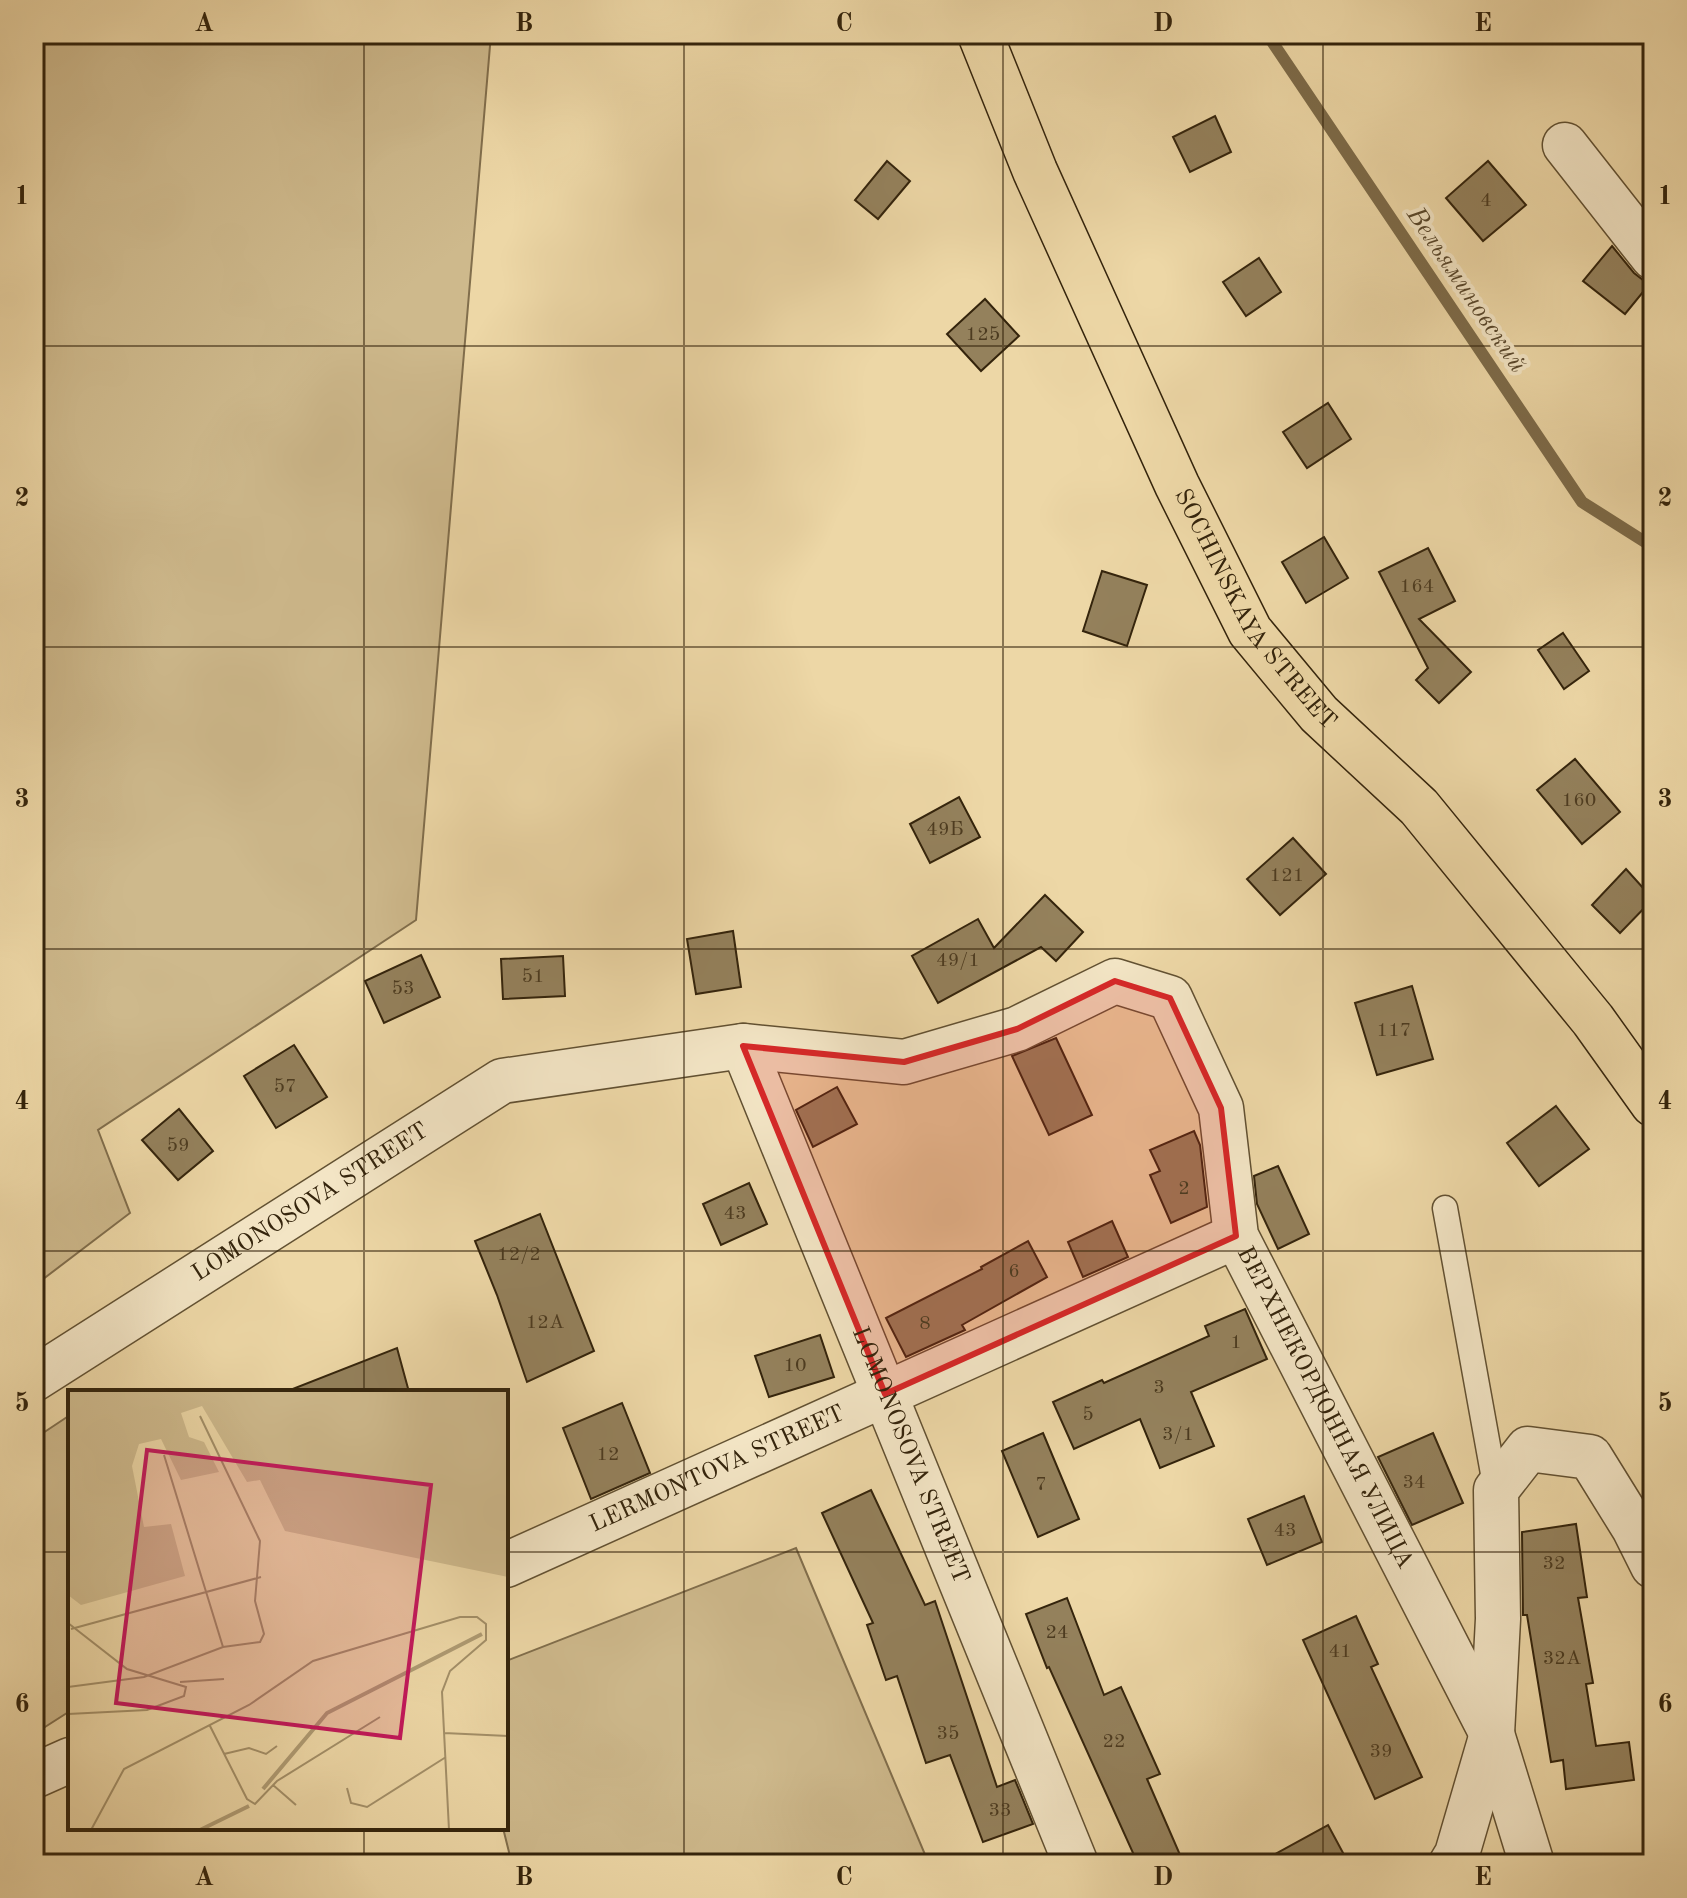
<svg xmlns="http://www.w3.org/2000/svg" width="1687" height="1898" font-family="'Old Standard TT',serif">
  <rect width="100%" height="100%" fill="#edd7a6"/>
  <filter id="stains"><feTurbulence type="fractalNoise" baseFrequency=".0025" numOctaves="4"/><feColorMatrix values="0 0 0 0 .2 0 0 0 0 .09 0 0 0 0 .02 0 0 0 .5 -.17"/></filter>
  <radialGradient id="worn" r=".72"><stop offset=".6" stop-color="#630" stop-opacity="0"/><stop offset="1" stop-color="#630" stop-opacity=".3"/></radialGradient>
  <g fill="#ceb98c" stroke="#816e4c" stroke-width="2">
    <path d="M34 34H491L416 920 98 1130 130 1213 34 1286Z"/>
    <path d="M70 1415V1711L34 1734V1439Z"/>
    <path d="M796 1548 929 1864H486L510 1856 503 1828H506V1661Z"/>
  </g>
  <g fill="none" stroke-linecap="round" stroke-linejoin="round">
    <path stroke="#7d6b49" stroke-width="12" d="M1267 34 1582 502 1653 547"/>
  </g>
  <g fill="#94815c" stroke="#34240c" stroke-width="2">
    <path d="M1215 116 1231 152 1190 172 1173 137Z"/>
    <path d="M887 161 910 181 878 219 855 200Z"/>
    <path d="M1488 161 1526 205 1483 241 1446 198Z"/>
    <path d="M1612 246 1634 273 1643 280 1652 281 1625 314 1583 281Z"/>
    <path d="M1259 258 1281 292 1246 316 1223 282Z"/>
    <path d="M985 299 1019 336 981 371 947 334Z"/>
    <path d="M1328 403 1351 439 1307 468 1283 432Z"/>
    <path d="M1324 537 1348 578 1306 603 1282 562Z"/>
    <path d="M1428 548 1455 601 1419 619 1471 672 1439 703 1416 680 1428 668 1379 572Z"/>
    <path d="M1102 571 1147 585 1127 646 1083 631Z"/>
    <path d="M1563 633 1589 671 1564 689 1538 650Z"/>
    <path d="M1575 759 1620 812 1582 844 1537 790Z"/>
    <path d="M959 797 980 837 930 863 910 824Z"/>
    <path d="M1293 838 1326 874 1280 915 1247 879Z"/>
    <path d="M1626 869 1653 899 1620 933 1592 905Z"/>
    <path d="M1045 895 1083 932 1056 961 1041 947 938 1003 912 956 978 919 994 948Z"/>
    <path d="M733 931 741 987 696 994 687 939Z"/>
    <path d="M421 955 440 997 384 1023 365 981Z"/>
    <path d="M563 956 565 996 503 999 501 959Z"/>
    <path d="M1412 986 1433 1059 1377 1075 1355 1003Z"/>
    <path d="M1056 1038 1092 1115 1049 1135 1012 1056Z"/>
    <path d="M294 1045 327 1097 276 1128 244 1076Z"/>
    <path d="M837 1087 857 1124 813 1147 796 1110Z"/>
    <path d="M1556 1106 1589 1149 1539 1186 1507 1143Z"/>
    <path d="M179 1109 213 1151 178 1180 142 1140Z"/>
    <path d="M1194 1131 1200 1145 1207 1207 1171 1223 1150 1175 1160 1171 1150 1150Z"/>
    <path d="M1278 1166 1309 1234 1278 1249 1257 1204 1254 1176Z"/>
    <path d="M749 1183 767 1224 721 1245 703 1204Z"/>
    <path d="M540 1214 594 1351 527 1382 497 1295 475 1241Z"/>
    <path d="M1112 1221 1128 1257 1083 1277 1068 1242Z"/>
    <path d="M1028 1241 1047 1277 962 1325 965 1330 906 1357 886 1318 982 1269 981 1267Z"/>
    <path d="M1245 1309 1267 1359 1191 1392 1214 1446 1160 1468 1140 1419 1074 1449 1053 1402 1102 1380 1104 1383 1209 1336 1205 1326Z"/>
    <path d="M820 1335 834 1377 769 1397 755 1356Z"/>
    <path d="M397 1348 409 1392H291L290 1390Z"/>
    <path d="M622 1403 650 1473 591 1499 563 1428Z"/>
    <path d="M1043 1433 1079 1519 1038 1537 1002 1451Z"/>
    <path d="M1433 1433 1463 1503 1412 1525 1378 1457Z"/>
    <path d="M871 1490 925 1605 935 1601 997 1787 1015 1780 1033 1824 983 1842 950 1755 926 1763 897 1676 886 1680 867 1625 873 1623 822 1513Z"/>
    <path d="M1304 1496 1322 1542 1267 1565 1248 1519Z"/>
    <path d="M1576 1524 1587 1597 1578 1598 1593 1683 1586 1684 1596 1746 1629 1742 1634 1780 1566 1789 1563 1760 1551 1762 1527 1615H1523L1522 1532Z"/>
    <path d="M1067 1598 1104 1695 1121 1687 1160 1774 1147 1779 1184 1864H1138L1049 1667 1047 1668 1026 1614Z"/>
    <path d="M1356 1616 1378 1664 1371 1667 1422 1777 1375 1799 1303 1640Z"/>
    <path d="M1328 1825 1349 1864H1257Z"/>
  </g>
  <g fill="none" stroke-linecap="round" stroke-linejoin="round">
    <defs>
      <path id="service" d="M1445 1208 1496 1490"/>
      <g id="minor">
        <path d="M1565 145 1653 257"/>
        <path id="s1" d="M743 1046 1076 1864"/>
        <path id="s2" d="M34 1379 502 1081 743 1046 904 1062 1017 1029 1115 981 1170 998 1221 1108 1236 1236 1492 1734 1532 1864"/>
        <path id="s3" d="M506 1565 1236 1236"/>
        <path d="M34 1776 70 1760"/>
        <path d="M1451 1864 1457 1854 1492 1734 1498 1619 1496 1490 1528 1449 1590 1457 1634 1528 1653 1566"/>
      </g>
      <g id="trunk">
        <path id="s4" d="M980 34 1035 171 1177 485 1250 631 1319 714 1419 807 1593 1020 1653 1104"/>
      </g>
    </defs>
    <use href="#service" stroke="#625132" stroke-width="27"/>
    <use href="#minor" stroke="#625132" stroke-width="47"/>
    <use href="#trunk" stroke="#34240c" stroke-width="47"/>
    <use href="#service" stroke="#f3e5c5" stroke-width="24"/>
    <use href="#minor" stroke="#f3e5c5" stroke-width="44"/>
    <use href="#trunk" stroke="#edd7a6" stroke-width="44"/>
  </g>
  <path fill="#d62828" fill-opacity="0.2" stroke="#d62828" stroke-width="6" stroke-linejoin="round" d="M1115 981 1170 998 1221 1108 1236 1236 885 1394 743 1046 904 1062 1017 1029Z"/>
  <path fill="none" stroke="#34240c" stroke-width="2" stroke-opacity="0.55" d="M364 34V1392M684 34V1864M1003 34V1864M1323 34V1864M34 346H1653M34 647H1653M34 949H1653M34 1251H1653M34 1552H70M506 1552H1653M364 1828V1864"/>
  <g text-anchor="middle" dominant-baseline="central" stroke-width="8" stroke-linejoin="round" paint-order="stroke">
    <g font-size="20" fill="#4c3b20">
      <text x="1486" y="201">4</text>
      <text x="983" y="335">125</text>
      <text x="1417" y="587">164</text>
      <text x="1579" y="801">160</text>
      <text x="945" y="830">49Б</text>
      <text x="1287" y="876">121</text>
      <text x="958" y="961">49/1</text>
      <text x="533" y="977">51</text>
      <text x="403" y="989">53</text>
      <text x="1394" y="1031">117</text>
      <text x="285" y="1087">57</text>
      <text x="178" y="1146">59</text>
      <text x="1184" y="1189">2</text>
      <text x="735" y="1214">43</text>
      <text x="519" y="1255">12/2</text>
      <text x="1014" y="1272">6</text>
      <text x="545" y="1323">12А</text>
      <text x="925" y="1324">8</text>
      <text x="1236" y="1343">1</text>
      <text x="795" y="1366">10</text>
      <text x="1159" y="1388">3</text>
      <text x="1088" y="1415">5</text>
      <text x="1178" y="1435">3/1</text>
      <text x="608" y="1455">12</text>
      <text x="1414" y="1483">34</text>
      <text x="1041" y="1485">7</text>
      <text x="1285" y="1531">43</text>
      <text x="1554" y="1564">32</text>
      <text x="1057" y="1633">24</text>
      <text x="1340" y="1652">41</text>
      <text x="1562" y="1659">32А</text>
      <text x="948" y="1734">35</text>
      <text x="1114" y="1742">22</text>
      <text x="1381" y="1752">39</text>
      <text x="1000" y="1811">33</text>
    </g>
    <g font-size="24" fill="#34240c" stroke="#f3e5c5">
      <text stroke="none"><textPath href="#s4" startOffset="640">SOCHINSKAYA STREET</textPath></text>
      <text stroke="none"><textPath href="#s2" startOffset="328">LOMONOSOVA STREET</textPath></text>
      <text stroke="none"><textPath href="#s2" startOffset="1688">ВЕРХНЕКОРДОННАЯ УЛИЦА</textPath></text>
      <text stroke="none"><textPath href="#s1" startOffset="442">LOMONOSOVA STREET</textPath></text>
      <text stroke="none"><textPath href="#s3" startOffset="232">LERMONTOVA STREET</textPath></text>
    </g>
    <g font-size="26" font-style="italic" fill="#59472b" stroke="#f3e5c5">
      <text transform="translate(1466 290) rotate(56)">Вельяминовский</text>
    </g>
  </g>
  <g transform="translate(68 1390)">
    <rect width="440" height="440" fill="#edd7a6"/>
    <path d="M0 0H440V187L217 141 192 90 179 92 134 16 113 23 121 47 136 52 151 82 113 90 93 49 71 54 64 76 76 137 103 134 117 186 13 215 0 205Z" fill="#ceb98c"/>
    <path fill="none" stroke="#ae9a72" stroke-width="4" d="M195 399 259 323 414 244M132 440 181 416"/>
    <path fill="none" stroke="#a38f68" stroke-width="2" d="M96 65 155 257M0 233 59 279 118 297 116 306 79 320 0 324M3 239 193 187M112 292 156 289M0 297 76 287 155 257 192 252 196 244 187 211 192 151 132 26M142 336 179 409 187 414 209 391 312 327M376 343 440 346M156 364 181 358 198 364 209 356M205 395 228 415M279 398 283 413 299 417 378 367M23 440 56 379 181 315 245 271 392 227H409L418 234V250L382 281 374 302 381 440"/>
    <path fill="#c2185b" fill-opacity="0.15" stroke="#c2185b" stroke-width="4" d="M79 60 363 95 332 348 48 313Z"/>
    <rect width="440" height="440" fill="none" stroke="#34240c" stroke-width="4"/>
  </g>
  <rect width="1687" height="1898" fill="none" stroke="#edd7a6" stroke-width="88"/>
  <rect x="44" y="44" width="1599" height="1810" fill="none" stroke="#34240c" stroke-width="3"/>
  <g font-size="26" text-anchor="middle" font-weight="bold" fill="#34240c">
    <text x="204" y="31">A</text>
    <text x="524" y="31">B</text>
    <text x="844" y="31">C</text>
    <text x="1163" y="31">D</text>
    <text x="1483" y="31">E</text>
    <text x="22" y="204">1</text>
    <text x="1665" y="204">1</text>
    <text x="22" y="506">2</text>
    <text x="1665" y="506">2</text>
    <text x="22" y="807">3</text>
    <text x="1665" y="807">3</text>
    <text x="22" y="1109">4</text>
    <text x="1665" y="1109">4</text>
    <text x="22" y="1411">5</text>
    <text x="1665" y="1411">5</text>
    <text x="22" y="1712">6</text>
    <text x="1665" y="1712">6</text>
    <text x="204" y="1885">A</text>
    <text x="524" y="1885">B</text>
    <text x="844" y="1885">C</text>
    <text x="1163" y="1885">D</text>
    <text x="1483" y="1885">E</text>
  </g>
  <rect width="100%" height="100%" filter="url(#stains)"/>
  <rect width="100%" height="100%" fill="url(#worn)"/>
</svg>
